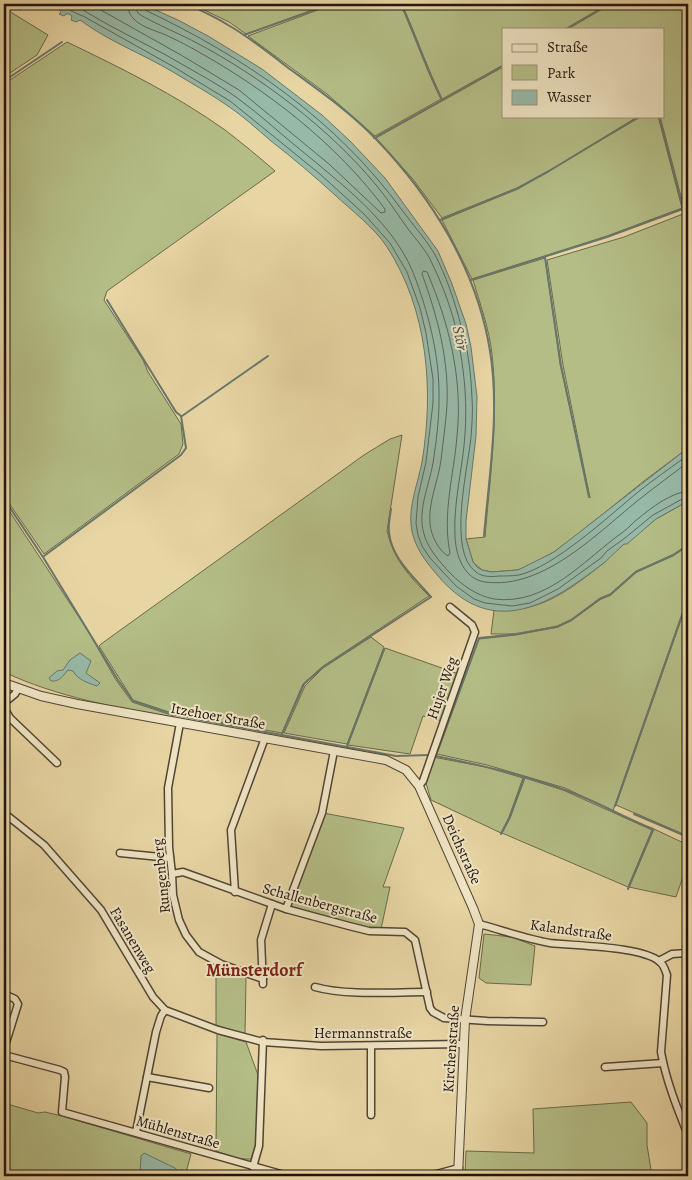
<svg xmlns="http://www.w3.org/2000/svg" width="692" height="1180" font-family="Alegreya,serif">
  <rect width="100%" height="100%" fill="#e7d5a3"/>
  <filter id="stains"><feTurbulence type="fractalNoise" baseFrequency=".004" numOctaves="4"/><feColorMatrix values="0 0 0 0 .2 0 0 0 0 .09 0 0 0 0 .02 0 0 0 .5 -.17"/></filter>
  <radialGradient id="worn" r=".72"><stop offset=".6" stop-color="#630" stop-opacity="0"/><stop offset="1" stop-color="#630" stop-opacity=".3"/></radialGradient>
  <g fill="#b4bd86" stroke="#6a694c">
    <path d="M192 4H191H329L246 34 229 22Z"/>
    <path d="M334 4H401C415 35 425 68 441 99L375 136 327 94 248 36Z"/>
    <path d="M402 4H608L565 29H503V65L442 99C427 68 416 35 402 4Z"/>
    <path d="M611 4H688V206L684 208 660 116H663V29H568Z"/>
    <path d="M4 8 48 35 37 55 4 77Z"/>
    <path d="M67 42C121 68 176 95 225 130 242 143 259 157 275 171L107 291 104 300 143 360 148 372 181 424 183 444 179 454 44 554 4 496V84Z"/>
    <path d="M503 67V116H639L549 171 517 188 442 218 412 178 376 138Z"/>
    <path d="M642 116H658L682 208 607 236 472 279 442 220 518 189Z"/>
    <path d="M688 212V448L644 481 578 534 554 552 530 565 518 570 492 572 482 570 473 562 466 539 485 537C490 476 499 415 492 354 489 328 480 304 473 280L545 258 560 364 590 498 563 365 547 260 624 237Z"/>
    <path d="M402 435 387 531C394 560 409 576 429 596L322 667 303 684 282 733 175 714 133 700 99 646 101 644 364 455 390 439Z"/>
    <path d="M688 501V545L673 555 636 571 610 594 600 598 571 620 557 626 516 634H491L494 610C542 613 569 590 605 562L610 555 656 519Z"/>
    <path d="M4 503 41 559 88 631 116 680 132 702 174 716 173 719C116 707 57 697 4 672Z"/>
    <path d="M688 546V597L613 811 565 788 487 765 437 754 479 639 516 635 557 627 571 621 601 599 610 595 636 572 673 556Z"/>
    <path d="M688 600V836L616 805Z"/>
    <path d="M371 637 384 647 347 744 284 733 305 686 323 668Z"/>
    <path d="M385 648 459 674 442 721 423 716 410 754 348 745Z"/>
    <path d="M433 757 486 767 523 778 509 817 501 833 431 800 425 780Z"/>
    <path d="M525 778 563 790 652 830 628 887 502 833 510 818Z"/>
    <path d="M323 813 404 828 383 887H390L381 929 368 928 291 906Z"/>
    <path d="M654 829 688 845V862L676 897 629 887Z"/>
    <path d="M484 934 512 937 535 946 531 985 486 983 479 978Z"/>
    <path d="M216 966 246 978 245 1034 216 1025Z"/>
    <path d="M217 1034 246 1042 258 1075 256 1143 251 1159H240L216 1151Z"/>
    <path d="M631 1102 647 1123V1145L652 1176H465L466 1151 534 1153 533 1109Z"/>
    <path d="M4 1103 38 1113 45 1112 62 1116 191 1154 185 1176H4Z"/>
  </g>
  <g fill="#97b9a7" stroke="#68776b">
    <path d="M42 4H142L178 20 208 36 262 69 322 115 350 141 385 178 438 251 452 284 466 324 471 347 477 397 476 436 466 521V539L473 562 477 567 482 570 491 572 518 570 554 552 688 448V501L656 519 627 544H624L605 562C552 603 494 641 439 577 426 562 413 546 411 525 409 504 418 483 422 462 434 390 428 310 387 247 374 227 352 211 335 195 314 176 293 158 271 141 257 129 243 116 228 106 211 94 191 83 173 72 143 54 108 41 80 20L76 22 71 20 72 17 70 14H66L64 16 59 14 61 12 58 8 52 9Z"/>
    <path d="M80 653 91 661 86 673 100 683 97 686C88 683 78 680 73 671L68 670C63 676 59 682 51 681L49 678 57 671 63 670 70 660Z"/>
    <path d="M144 1153 175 1168 178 1171 175 1176H134L140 1174 141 1156Z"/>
  </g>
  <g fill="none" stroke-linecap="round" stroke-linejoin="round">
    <g stroke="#5c675c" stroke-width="1">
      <path d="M60 4C65 7 78 15 83 16L174 67 230 101 320 174 364 214 390 243 407 272 420 308 426 333 433 379V403L426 462 418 497 416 523 418 535 422 546 430 558 456 586 474 599 485 603 512 606 530 603 558 589 601 558 607 551 625 538 653 515 684 498 688 497"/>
      <path d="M74 4C106 26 144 42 178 62 197 73 218 84 236 97 261 115 284 137 308 156 349 190 398 228 416 280 430 319 440 359 439 401 439 421 436 443 433 463 429 486 417 511 424 534 428 549 440 562 450 573 462 585 477 596 494 599 547 606 585 559 623 532 629 528 633 522 639 518 652 507 671 493 688 491"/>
      <path d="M90 4 181 55 239 90 329 164 381 213 385 212V209C337 144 267 90 197 51 188 46 179 41 170 37 159 31 141 28 133 18 129 14 128 9 128 4"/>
      <path d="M136 4C136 8 136 9 138 13 143 18 186 37 195 42 260 76 330 129 376 185 388 199 398 215 408 229 415 238 423 247 429 257 443 285 456 319 460 350 465 378 467 406 465 434 463 468 453 502 455 537 456 556 464 579 485 582 544 590 598 532 641 498 656 486 673 474 688 462"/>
      <path d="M142 4 145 10C246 58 335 119 402 210 412 224 425 238 434 253 446 275 455 302 461 326 468 348 471 374 472 398 473 410 472 424 471 437 468 468 447 552 476 572 482 577 491 577 499 576 505 576 512 576 519 575 554 567 609 516 638 492 654 479 672 467 688 455"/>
      <path d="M424 271 427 272C449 323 463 379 457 436 454 474 442 514 450 553L448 556C438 550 431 535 430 524 428 502 438 482 441 460 443 442 446 422 447 404 449 359 437 315 422 274Z"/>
    </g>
    <g stroke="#68776b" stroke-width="2">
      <path d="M188 4C201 11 216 17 228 25 249 37 268 52 287 67 317 89 349 111 375 138 432 197 477 270 490 351 500 412 489 476 484 536"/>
      <path d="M401 4C415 36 427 69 442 100"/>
      <path d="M567 29 609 4"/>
      <path d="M244 35 331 4"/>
      <path d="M4 81 62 42"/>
      <path d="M659 116 683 209"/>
      <path d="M374 138 503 66"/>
      <path d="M440 220 518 188 549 171 640 116"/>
      <path d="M545 257 561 365 589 497"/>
      <path d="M471 280 607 237 688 207"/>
      <path d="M182 416 268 356"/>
      <path d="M4 499 43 557 118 680 133 701 175 715 233 726 396 756 430 755"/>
      <path d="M44 556 181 455 186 448 181 416 176 412 107 300"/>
      <path d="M282 734 304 684 323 667 431 597C415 578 391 558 389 532 388 525 390 516 391 509"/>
      <path d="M347 746 384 649"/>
      <path d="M439 747 479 638 516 634 557 627 571 620 600 599 610 595 636 572 673 555 688 545"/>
      <path d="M436 756C479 765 521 774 562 789 593 799 622 817 653 829L628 889"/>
      <path d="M615 806 688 598"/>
      <path d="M634 814 688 837"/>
      <path d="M501 834 510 817 524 777"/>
    </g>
    <defs>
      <g id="minor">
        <path d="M4 703 15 694 18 689"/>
        <path d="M4 708 10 718 57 763"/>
        <path d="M180 723 168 788 169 847 172 874 173 895 179 920 186 935 199 952 221 964 263 979"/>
        <path d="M419 786 423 781 475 632 472 625 450 607"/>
        <path d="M4 813 44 845 101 910 153 997 165 1010 218 1030 263 1042 321 1046 464 1044"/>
        <path d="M120 853 170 858"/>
        <path d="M172 874 183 872 286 909 349 926 369 931 405 932 415 940 430 1008 433 1012 444 1018 487 1021 543 1022"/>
        <path d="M235 892 231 830 265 738"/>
        <path d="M286 909 322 813 334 751"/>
        <path d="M479 924C502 930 526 939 550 943 574 946 643 946 660 962 664 965 665 970 667 975L661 1052C666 1080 677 1108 688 1135"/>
        <path d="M659 961 672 954 688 953"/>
        <path d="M263 984 261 940 272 904"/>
        <path d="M315 987C347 996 393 992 427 992"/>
        <path d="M4 994 15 999 18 1004 4 1049"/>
        <path d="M371 1046V1115"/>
        <path d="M4 1055 60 1070 64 1072 65 1077 62 1112 288 1176"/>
        <path d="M605 1067 663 1063"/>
        <path d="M147 1077 209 1088"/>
        <path d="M136 1132 156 1032 161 1016 165 1010"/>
        <path d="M253 1167 259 1146 263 1040"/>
        <path d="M429 1176 459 1168"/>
      </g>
      <path id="tertiary" d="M4 683 41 696 77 704 386 760 406 770 419 786 473 908 479 924 465 1020 458 1176"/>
    </defs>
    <use href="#minor" stroke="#524536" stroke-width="9"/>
    <use href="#tertiary" stroke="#524536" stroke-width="10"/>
    <use href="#minor" stroke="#efe4c3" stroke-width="6"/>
    <use href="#tertiary" stroke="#efe4c3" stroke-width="8"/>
  </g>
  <g text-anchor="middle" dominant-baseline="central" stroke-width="4" stroke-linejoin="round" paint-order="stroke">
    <g font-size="15" fill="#211511" stroke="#efe4c3">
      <text transform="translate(442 688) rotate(-71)">Hujer Weg</text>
      <text transform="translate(218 716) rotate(10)">Itzehoer Straße</text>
      <text transform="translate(462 849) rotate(66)">Deichstraße</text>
      <text transform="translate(161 876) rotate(-96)">Rungenberg</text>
      <text transform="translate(320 903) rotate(15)">Schallenbergstraße</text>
      <text transform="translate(571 930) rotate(8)">Kalandstraße</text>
      <text transform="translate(133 940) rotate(59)">Fasanenweg</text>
      <text x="363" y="1033">Hermannstraße</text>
      <text transform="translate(451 1049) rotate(-86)">Kirchenstraße</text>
      <text transform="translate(178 1132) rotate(16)">Mühlenstraße</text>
    </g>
    <g font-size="16" font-style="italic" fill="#4a4e46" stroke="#efe4c3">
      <text transform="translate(460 338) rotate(78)">Stör</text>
    </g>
    <g font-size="18" font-weight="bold" fill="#7a1f14" stroke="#efe4c3">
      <text x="254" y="970">Münsterdorf</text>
    </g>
  </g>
  <rect width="692" height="1180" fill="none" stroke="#e7d5a3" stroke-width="20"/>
  <rect x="5" y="5" width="682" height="1170" fill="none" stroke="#211511" stroke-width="2.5"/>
  <rect x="10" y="10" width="672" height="1160" fill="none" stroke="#211511"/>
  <rect x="502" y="28" width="162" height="90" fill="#efe4c3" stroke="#9d917c"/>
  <rect x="512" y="44" width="25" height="8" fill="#efe4c3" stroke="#9d917c"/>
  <text x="547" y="52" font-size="15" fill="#211511">Straße</text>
  <rect x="512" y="65" width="25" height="15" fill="#b4bd86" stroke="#9d917c"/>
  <text x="547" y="78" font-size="15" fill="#211511">Park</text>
  <rect x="512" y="90" width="25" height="15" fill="#97b9a7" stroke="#9d917c"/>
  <text x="547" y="102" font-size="15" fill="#211511">Wasser</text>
  <rect width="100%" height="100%" filter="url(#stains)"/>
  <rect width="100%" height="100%" fill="url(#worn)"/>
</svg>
